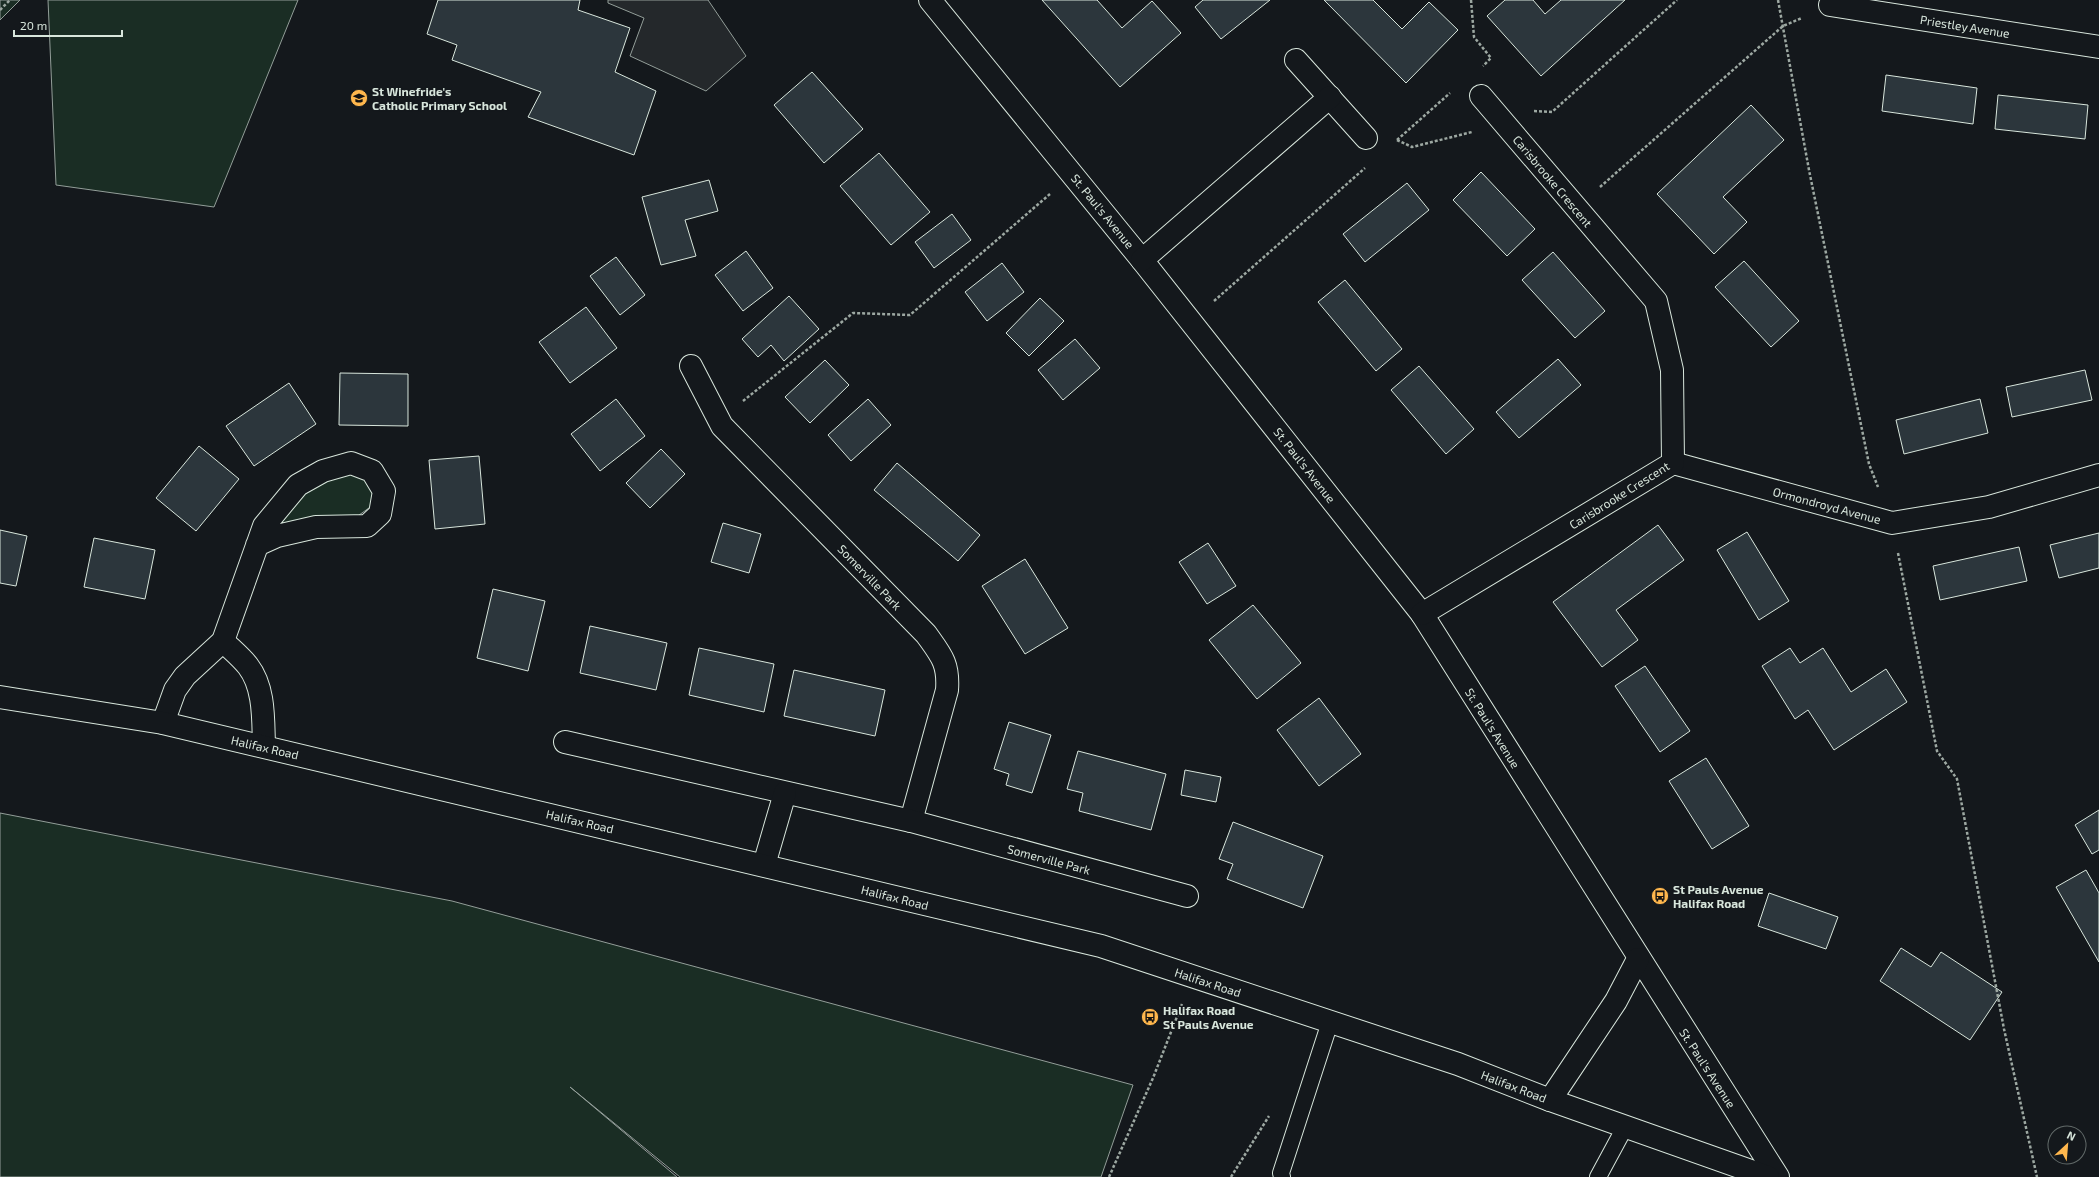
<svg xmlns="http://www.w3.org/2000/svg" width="2099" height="1177" font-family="'Exo 2',sans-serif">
  <rect width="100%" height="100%" fill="#14181c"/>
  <g fill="#1a2d24" stroke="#939e99">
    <path d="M0 0H20L0 20Z"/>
    <path d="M48 0H298L214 207 56 185Z"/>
    <path d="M347 473 368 480 372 489 373 505 355 518 279 524C301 496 311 482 347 473Z"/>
    <path d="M0 813 452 901 1133 1085 1101 1177H680L570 1087 677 1177H0Z"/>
  </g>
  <path fill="#24282b" stroke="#939e99" d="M608 0H708L746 56 706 91 630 56 644 18 608 3Z"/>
  <g fill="#2c363c" stroke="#d8e6dc">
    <path d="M438 0H580L578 10 630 28 615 72 656 91 634 155 528 117 541 92 452 60 457 45 427 34Z"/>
    <path d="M1042 0H1097L1122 28 1152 1 1181 33 1120 87Z"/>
    <path d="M1203 0H1270L1221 39 1195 7Z"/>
    <path d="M1324 0H1373L1402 29 1429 2 1458 30 1406 83Z"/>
    <path d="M1505 0H1533L1545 14 1561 0H1625L1541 76 1487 16Z"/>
    <path d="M812 72 863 129 824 163 774 105Z"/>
    <path d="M1886 75 1977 88 1973 124 1882 111Z"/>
    <path d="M1998 95 2088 105 2085 139 1995 129Z"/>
    <path d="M1751 105 1784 140 1723 197 1747 222 1714 254 1657 194Z"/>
    <path d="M879 153 930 212 891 245 840 186Z"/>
    <path d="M1481 172 1535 229 1507 256 1453 200Z"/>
    <path d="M709 180 718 211 685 220 696 256 661 265 642 197Z"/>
    <path d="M1407 183 1429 210 1365 262 1343 234Z"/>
    <path d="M952 214 971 240 934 268 915 242Z"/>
    <path d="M746 251 773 288 743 311 715 275Z"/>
    <path d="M1553 252 1605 311 1575 338 1522 280Z"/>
    <path d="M616 257 645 295 620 315 590 276Z"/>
    <path d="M1744 261 1799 321 1771 347 1715 287Z"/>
    <path d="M1002 263 1024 292 987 321 965 292Z"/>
    <path d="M1345 280 1402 349 1376 371 1318 302Z"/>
    <path d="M789 296 819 329 784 361 771 345 758 357 742 339Z"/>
    <path d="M1040 298 1064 321 1029 356 1006 333Z"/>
    <path d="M586 307 617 348 570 383 539 342Z"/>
    <path d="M1075 339 1100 368 1063 400 1038 370Z"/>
    <path d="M1558 359 1581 385 1519 438 1496 412Z"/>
    <path d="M825 360 849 385 810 423 785 397Z"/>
    <path d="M1419 366 1474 429 1446 454 1391 390Z"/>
    <path d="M2085 370 2092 400 2012 417 2006 387Z"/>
    <path d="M340 373 408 374V426L339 425Z"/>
    <path d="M289 383 316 424 254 466 226 426Z"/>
    <path d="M616 399 645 436 600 471 571 434Z"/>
    <path d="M868 399 891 425 851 461 828 435Z"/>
    <path d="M1980 399 1988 433 1904 454 1896 420Z"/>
    <path d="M199 446 239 479 196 531 156 498Z"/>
    <path d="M661 449 685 474 650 508 626 483Z"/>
    <path d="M479 456 485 524 435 529 429 460Z"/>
    <path d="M897 463 980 535 958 561 874 490Z"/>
    <path d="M723 523 761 534 749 573 711 562Z"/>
    <path d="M1658 525 1684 560 1616 610 1638 640 1602 667 1553 602Z"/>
    <path d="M0 530 27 536 16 586 0 583Z"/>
    <path d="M1747 532 1789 601 1759 620 1717 550Z"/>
    <path d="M2099 533V568L2059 578 2050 545Z"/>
    <path d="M94 538 155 550 145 599 84 587Z"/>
    <path d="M1208 543 1236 586 1207 604 1179 562Z"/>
    <path d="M2019 547 2027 581 1940 600 1933 566Z"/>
    <path d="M1025 559 1068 628 1025 654 982 586Z"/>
    <path d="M493 589 545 601 528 671 477 658Z"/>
    <path d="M1253 605 1301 663 1257 699 1209 640Z"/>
    <path d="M590 626 667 643 656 690 580 673Z"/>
    <path d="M699 648 774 664 764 712 689 695Z"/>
    <path d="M1790 648 1800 663 1823 648 1851 692 1886 669 1907 702 1834 750 1808 710 1795 719 1762 666Z"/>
    <path d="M1645 666 1690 731 1660 752 1615 686Z"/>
    <path d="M794 670 885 690 875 736 784 716Z"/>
    <path d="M1319 698 1361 754 1319 786 1277 730Z"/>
    <path d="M1009 722 1051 735 1032 793 1006 785 1009 774 994 769Z"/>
    <path d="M1078 751 1166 774 1151 830 1079 811 1083 793 1067 789Z"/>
    <path d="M1706 758 1749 826 1712 849 1669 781Z"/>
    <path d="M1185 770 1221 777 1216 802 1181 795Z"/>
    <path d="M2099 810V850L2092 854 2075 825Z"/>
    <path d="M1233 822 1323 856 1303 908 1227 879 1233 864 1219 859Z"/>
    <path d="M2086 870 2099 893V962L2056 887Z"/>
    <path d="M1769 893 1838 917 1826 949 1758 926Z"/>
    <path d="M1901 948 1931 967 1941 952 2002 992 1970 1040 1880 981Z"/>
  </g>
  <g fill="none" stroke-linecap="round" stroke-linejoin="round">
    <defs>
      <g id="service">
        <path d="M1282 1177 1281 1173 1330 1022"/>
        <path d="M1598 1177 1625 1127"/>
      </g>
      <g id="minor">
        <path d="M930 0 1142 260 1422 614 1778 1177"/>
        <path d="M1830 5 2099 47"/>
        <path d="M1296 60 1366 138"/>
        <path d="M1142 260 1330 97"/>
        <path d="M691 366 722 426 926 634C941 655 949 663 947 690L911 821"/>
        <path d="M1673 463 1892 523 1989 507 2099 475"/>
        <path d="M1422 614 1673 463 1672 370 1656 301 1481 96"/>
        <path d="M223 641C231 649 241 657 248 666 265 688 263 720 264 746"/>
        <path d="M163 723 175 690 185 676 223 641 264 526 298 485 323 471 351 463 372 471 384 491 380 514 367 526 316 527 277 536 257 545"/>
        <path d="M565 742 911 821 1187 896"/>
        <path d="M764 865 785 793"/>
        <path d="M1550 1100 1616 1001 1638 959"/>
      </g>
      <path id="trunk" d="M0 697 163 723 1101 946 1458 1064 1550 1100 1768 1177"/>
    </defs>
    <use href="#service" stroke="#d8e6dc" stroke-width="18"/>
    <use href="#minor" stroke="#d8e6dc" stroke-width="24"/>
    <use href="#trunk" stroke="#d8e6dc" stroke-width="24"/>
    <g stroke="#9da8a2" stroke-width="2.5" stroke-dasharray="3 2" stroke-linecap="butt">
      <path d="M1471 0 1474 37 1491 58 1483 66"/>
      <path d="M1778 0 1809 170 1869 464 1878 487"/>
      <path d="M0 10 10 0"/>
      <path d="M1534 111 1552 112 1677 0"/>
      <path d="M1397 140 1450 93"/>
      <path d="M1397 140 1412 147 1472 132"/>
      <path d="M1600 187 1783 26 1802 18"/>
      <path d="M1214 301 1365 168"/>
      <path d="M743 401 853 313 910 315 1050 194"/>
      <path d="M1898 553 1937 751 1957 779 2004 1029 2037 1177"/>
      <path d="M1109 1177 1153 1078 1182 1004"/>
      <path d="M1231 1177 1269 1116"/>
    </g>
    <use href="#service" stroke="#14181c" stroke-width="16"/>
    <use href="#minor" stroke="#14181c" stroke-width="22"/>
    <use href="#trunk" stroke="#14181c" stroke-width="22"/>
  </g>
  <defs>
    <symbol id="school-disc" viewBox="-11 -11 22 22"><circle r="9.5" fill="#ffb74d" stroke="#14181c"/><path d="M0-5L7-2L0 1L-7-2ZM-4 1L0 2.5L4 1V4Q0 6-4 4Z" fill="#111"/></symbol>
    <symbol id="bus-disc" viewBox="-11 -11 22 22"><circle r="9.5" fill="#ffb74d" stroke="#14181c"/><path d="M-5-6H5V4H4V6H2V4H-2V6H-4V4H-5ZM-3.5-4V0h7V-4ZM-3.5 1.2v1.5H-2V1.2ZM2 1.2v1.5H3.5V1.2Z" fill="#111"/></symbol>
  </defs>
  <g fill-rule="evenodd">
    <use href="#school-disc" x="349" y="88" width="20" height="20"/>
    <use href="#bus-disc" x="1650" y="886" width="20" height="20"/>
    <use href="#bus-disc" x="1140" y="1007" width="20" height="20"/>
  </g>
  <g text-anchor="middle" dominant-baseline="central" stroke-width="3" stroke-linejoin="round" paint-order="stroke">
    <g font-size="12" fill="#d8e6dc" stroke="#14181c">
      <text transform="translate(1965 26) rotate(9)">Priestley Avenue</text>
      <text transform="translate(1553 181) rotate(50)">Carisbrooke Crescent</text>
      <text transform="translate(1103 211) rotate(51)">St. Paul's Avenue</text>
      <text transform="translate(1305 465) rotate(52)">St. Paul's Avenue</text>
      <text transform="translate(1619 495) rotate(-32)">Carisbrooke Crescent</text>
      <text transform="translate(1827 505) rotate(15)">Ormondroyd Avenue</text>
      <text transform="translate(870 577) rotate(46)">Somerville Park</text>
      <text transform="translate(1493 728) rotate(58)">St. Paul's Avenue</text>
      <text transform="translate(265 747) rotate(13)">Halifax Road</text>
      <text transform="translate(580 821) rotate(13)">Halifax Road</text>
      <text transform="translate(1049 859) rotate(15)">Somerville Park</text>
      <text transform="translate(895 897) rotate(14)">Halifax Road</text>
      <text transform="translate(1208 982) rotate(18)">Halifax Road</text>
      <text transform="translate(1708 1068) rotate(57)">St. Paul's Avenue</text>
      <text transform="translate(1514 1086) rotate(21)">Halifax Road</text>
    </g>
    <g font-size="12" font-weight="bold" fill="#d8e6dc" stroke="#14181c" text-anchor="start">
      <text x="372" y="91">St Winefride's<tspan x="372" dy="14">Catholic Primary School</tspan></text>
      <text x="1673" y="889">St Pauls Avenue<tspan x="1673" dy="14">Halifax Road</tspan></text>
      <text x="1163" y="1010">Halifax Road<tspan x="1163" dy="14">St Pauls Avenue</tspan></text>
    </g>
  </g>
  <g transform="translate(2067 1145) rotate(26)"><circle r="19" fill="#14181c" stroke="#626a69"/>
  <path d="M0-3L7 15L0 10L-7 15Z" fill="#ffb74d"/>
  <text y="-6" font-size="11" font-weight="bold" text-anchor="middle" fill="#d8e6dc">N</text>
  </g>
  <path d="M14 30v6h108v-6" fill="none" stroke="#d8e6dc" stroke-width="2"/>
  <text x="20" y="30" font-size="12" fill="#d8e6dc" stroke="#14181c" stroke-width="3" paint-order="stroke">20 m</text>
</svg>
